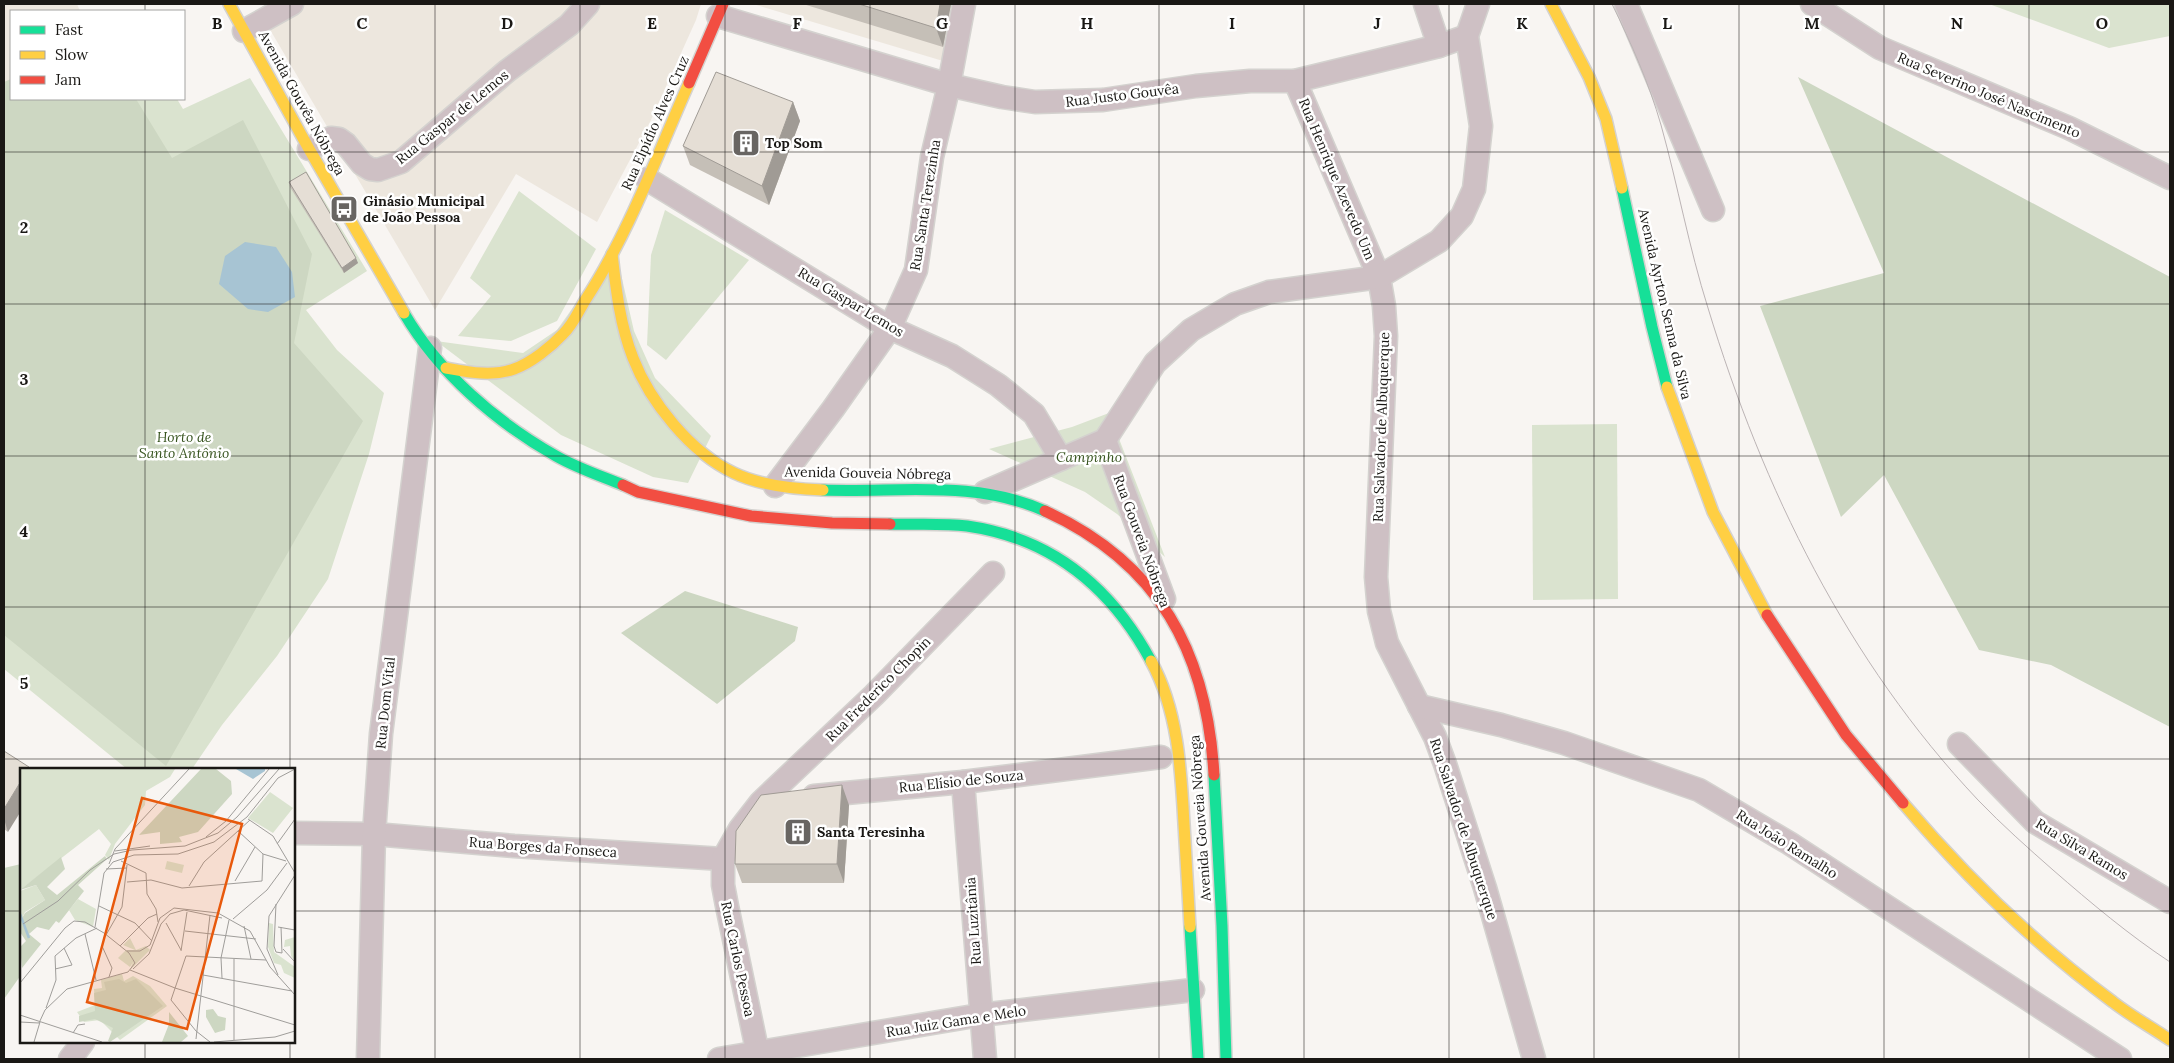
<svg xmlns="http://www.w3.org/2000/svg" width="2174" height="1063" font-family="Lora,serif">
  <rect width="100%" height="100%" fill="#f8f5f2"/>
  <g fill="#ede7de">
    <path d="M4 4H77L80 11H11V81L4 84Z"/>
    <path d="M271 4H701L696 20 650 122 597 222 516 174 435 310 259 11Z"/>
    <path d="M753 4H964L953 64Z"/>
  </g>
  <g fill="#dae3cf">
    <path d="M1989 4H2170V36L2109 48Z"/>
    <path d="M250 78 367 271 306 310 337 350 384 393 369 454 328 579 277 656 222 725 192 769H127L4 669V84L11 99H177L183 109Z"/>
    <path d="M519 191 596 249 557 321 511 341 458 336 491 296 470 278Z"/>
    <path d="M665 210 749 260 666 360 647 345 651 255Z"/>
    <path d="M615 248 634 331 655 378 711 436 688 483 653 477 561 435 436 341 523 353 557 330Z"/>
    <path d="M1109 413 1165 557 1117 514 1085 492 989 449 1072 427Z"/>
    <path d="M1617 424 1618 599 1533 600 1532 425Z"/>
  </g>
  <g fill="#cdd7c2">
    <path d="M1798 77 2170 277V727L2051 665 1979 650 1884 475 1841 517 1760 306 1884 273Z"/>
    <path d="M11 79V99H136L172 158 243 120 312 254 294 343 363 421 166 766 4 635V82Z"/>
    <path d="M685 591 798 627 795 641 717 704 621 633Z"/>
    <path d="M21 864V975L4 999V868Z"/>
  </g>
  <path fill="#a7c4d3" d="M245 242 276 247 292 272 295 297 268 312 248 309 219 284 225 256Z"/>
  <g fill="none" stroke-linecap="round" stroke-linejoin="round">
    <defs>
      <g id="street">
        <path d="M1425 4 1439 46"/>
        <path d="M1626 4 1713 210"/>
        <path d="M1812 4 1880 48 2069 128 2170 178"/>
        <path d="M718 16 949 85 1002 97 1035 102 1103 100 1196 86 1250 81H1295L1439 46 1467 36"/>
        <path d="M244 31 292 4"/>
        <path d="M1295 81 1379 277 1384 306 1386 336 1376 577 1379 611 1387 643 1435 737 1445 764 1485 888 1534 1059"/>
        <path d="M309 149 331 138 339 139 346 144 362 164 370 169 378 170 401 162 507 71 569 25 588 4"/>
        <path d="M647 179 890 328 952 356 998 385 1034 414 1061 459"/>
        <path d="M1105 440 1164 599"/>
        <path d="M775 486 833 409 890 328 916 270 932 157 949 85 964 4"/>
        <path d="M985 492 1105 440 1155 363 1191 330 1235 304 1269 292 1379 277 1439 241 1462 216 1474 189 1481 126 1467 36 1478 4"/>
        <path d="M1419 706 1501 725 1564 743 1699 790 1789 843 2120 1059"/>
        <path d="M1959 744 2035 822 2170 902"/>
        <path d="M963 782 985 1059"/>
        <path d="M814 796 963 782 1161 757"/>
        <path d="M294 833 374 834 514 846 723 859"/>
        <path d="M723 859 740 829 761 802 874 695 993 573"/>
        <path d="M723 859V885L727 906 759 1059"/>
        <path d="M70 1059 83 1042"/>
        <path d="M368 1059 374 834 381 734 430 348"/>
        <path d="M719 1059 980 1015 1193 990"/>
      </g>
      <g id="fast">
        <path d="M1622 188 1652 327 1667 387"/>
        <path d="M404 313C439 373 496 422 556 456 577 468 601 476 623 485"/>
        <path d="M823 490C898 493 974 479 1045 511"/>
        <path d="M890 524C915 525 942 523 967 526 1051 538 1111 587 1151 661"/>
        <path d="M1214 775 1222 926 1226 1059"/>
        <path d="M1190 927 1198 1059"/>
      </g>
      <g id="slow">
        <path d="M229 4 309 149 404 313"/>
        <path d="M1551 4 1589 77 1606 119 1622 188"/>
        <path d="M612 254C616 289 620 325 633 358 650 402 691 453 734 473 761 486 794 489 823 490"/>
        <path d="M446 368C468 372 492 377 514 369 531 363 551 347 563 334 573 325 579 310 586 299 629 233 657 155 689 83"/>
        <path d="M1667 387 1713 512 1767 615"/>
        <path d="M1151 661C1178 710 1181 769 1184 824 1186 859 1188 893 1190 927"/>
        <path d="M1903 803C1965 876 2036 945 2113 1002 2131 1016 2151 1027 2170 1040"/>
      </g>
      <g id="jam">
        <path d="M689 83 723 4"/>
        <path d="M623 485 638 492 751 516 832 523 890 524"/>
        <path d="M1045 511C1159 563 1207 652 1214 775"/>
        <path d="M1767 615 1846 735 1903 803"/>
      </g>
    </defs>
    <use href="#street" stroke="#d4d2cf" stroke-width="25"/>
    <use href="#fast" stroke="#d4d2cf" stroke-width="14"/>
    <use href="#slow" stroke="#d4d2cf" stroke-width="14"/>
    <use href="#jam" stroke="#d4d2cf" stroke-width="14"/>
    <use href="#street" stroke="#cec0c4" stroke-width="22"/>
    <use href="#fast" stroke="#16e098" stroke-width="11"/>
    <use href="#slow" stroke="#ffcf43" stroke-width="11"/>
    <use href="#jam" stroke="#f24e42" stroke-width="11"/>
    <path stroke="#bcb4b5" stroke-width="1" d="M1612 4C1631 43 1649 83 1661 125 1678 186 1689 248 1708 308 1763 489 1847 661 1978 800 2002 825 2028 848 2053 870 2091 903 2129 935 2170 962"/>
  </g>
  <g fill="#c5bfb7">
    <path d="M803 4H951L943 47Z"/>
    <path d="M793 102 800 121 769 205 690 165 683 146Z"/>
    <path d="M289 182 358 263 344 273 290 187Z"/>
    <path d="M4 751 8 832 4 829Z"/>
    <path d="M849 805 844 883H742L735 864Z"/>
  </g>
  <g fill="#a09b95">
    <path d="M940 4H951L943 47 936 28Z"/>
    <path d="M793 102 800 121 769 205 762 186Z"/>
    <path d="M356 258 358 263 344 273 342 268Z"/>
    <path d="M21 781V811L8 832 4 819V809Z"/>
    <path d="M842 785 849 805 844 883 837 864Z"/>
  </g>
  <g fill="#e5ded5" stroke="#a09b95">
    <path d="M859 4H940L936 28Z"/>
    <path d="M716 72 793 102 762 186 683 146Z"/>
    <path d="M306 172 356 258 342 268 289 182Z"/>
    <path d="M4 751 29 767 28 769H21V781L4 809Z"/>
    <path d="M842 785 837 864H735L736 831 761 795Z"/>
  </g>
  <path fill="none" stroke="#1a1815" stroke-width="1" stroke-opacity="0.55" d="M145 4V11M290 4V769M435 4V1059M580 4V1059M725 4V1059M870 4V1059M1015 4V1059M1159 4V1059M1304 4V1059M1449 4V1059M1594 4V1059M1739 4V1059M1884 4V1059M2029 4V1059M145 99V769M4 152H2170M4 304H2170M4 456H2170M4 607H2170M4 759H2170M4 911H21M294 911H2170M145 1042V1059M290 1042V1059"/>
  <defs>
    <symbol id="building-square" viewBox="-11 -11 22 22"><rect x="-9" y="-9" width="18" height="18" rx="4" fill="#686562" stroke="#fff"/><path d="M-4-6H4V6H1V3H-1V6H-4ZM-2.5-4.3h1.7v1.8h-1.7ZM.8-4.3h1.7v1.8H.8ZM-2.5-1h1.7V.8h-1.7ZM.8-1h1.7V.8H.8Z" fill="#fff"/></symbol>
    <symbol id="bus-square" viewBox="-11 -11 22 22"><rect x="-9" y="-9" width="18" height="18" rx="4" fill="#686562" stroke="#fff"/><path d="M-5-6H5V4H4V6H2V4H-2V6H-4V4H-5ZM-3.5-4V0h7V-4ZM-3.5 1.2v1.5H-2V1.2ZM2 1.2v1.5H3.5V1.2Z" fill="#fff"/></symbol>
  </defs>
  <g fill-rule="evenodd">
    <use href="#building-square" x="730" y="127" width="32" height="32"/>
    <use href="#bus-square" x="328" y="193" width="32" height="32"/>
    <use href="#building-square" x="782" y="816" width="32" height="32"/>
  </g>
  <g text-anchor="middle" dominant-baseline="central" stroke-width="5" stroke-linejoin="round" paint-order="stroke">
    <g font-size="14" fill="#1a1815" stroke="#fff">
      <text transform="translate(1122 95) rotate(-7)">Rua Justo Gouvêa</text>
      <text transform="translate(1989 95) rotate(23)">Rua Severino José Nascimento</text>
      <text transform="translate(302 103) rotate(61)">Avenida Gouvêa Nóbrega</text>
      <text transform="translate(452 117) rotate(-39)">Rua Gaspar de Lemos</text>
      <text transform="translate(655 123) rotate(-66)">Rua Elpídio Alves Cruz</text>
      <text transform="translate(1337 179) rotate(67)">Rua Henrique Azevedo Um</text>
      <text transform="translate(925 205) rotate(-81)">Rua Santa Terezinha</text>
      <text transform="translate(851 302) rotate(31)">Rua Gaspar Lemos</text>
      <text transform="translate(1665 304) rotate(77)">Avenida Ayrton Senna da Silva</text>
      <text transform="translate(1381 427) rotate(-88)">Rua Salvador de Albuquerque</text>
      <text transform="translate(868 473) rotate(1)">Avenida Gouveia Nóbrega</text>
      <text transform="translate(1142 541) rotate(70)">Rua Gouveia Nóbrega</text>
      <text transform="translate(878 689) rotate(-45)">Rua Frederico Chopin</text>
      <text transform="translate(385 703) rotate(-84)">Rua Dom Vital</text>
      <text transform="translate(961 781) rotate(-6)">Rua Elísio de Souza</text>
      <text transform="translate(1200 818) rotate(-94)">Avenida Gouveia Nóbrega</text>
      <text transform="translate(1464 829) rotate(72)">Rua Salvador de Albuquerque</text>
      <text transform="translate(1787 844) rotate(32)">Rua João Ramalho</text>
      <text transform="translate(543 847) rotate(4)">Rua Borges da Fonseca</text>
      <text transform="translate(2082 849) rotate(31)">Rua Silva Ramos</text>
      <text transform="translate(973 921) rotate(-94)">Rua Luzitânia</text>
      <text transform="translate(738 959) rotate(78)">Rua Carlos Pessoa</text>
      <text transform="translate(956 1021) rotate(-9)">Rua Juiz Gama e Melo</text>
    </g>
    <g font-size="14" font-weight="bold" fill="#1a1815" stroke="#fff" text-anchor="start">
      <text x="765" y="143">Top Som</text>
      <text x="363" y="201">Ginásio Municipal<tspan x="363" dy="16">de João Pessoa</tspan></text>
      <text x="817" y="832">Santa Teresinha</text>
    </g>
    <g font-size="14" font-style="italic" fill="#36531e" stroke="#fff">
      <text x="184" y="437">Horto de<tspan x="184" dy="16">Santo Antônio</tspan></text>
      <text x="1089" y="457">Campinho</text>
    </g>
  </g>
  <g transform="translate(20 768)">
    <rect width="275" height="275" fill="#f8f5f2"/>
    <path d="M0 1H155L150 9 126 23 125 37 95 76 89 92 85 87 91 76 79 61 0 122ZM250 24 273 40 253 65 228 50ZM147 93 164 97 162 105 145 101ZM16 117 25 132 5 144 0 154V123ZM58 131 76 141 73 159 55 152 49 142ZM249 155 253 156 254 184 275 199V210L264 205 261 197 254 195 248 179ZM275 169V193L271 188 270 178 264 179 265 172ZM110 170 116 182 126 178 130 182 110 202 113 194 110 199 98 190 106 182H115L103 177ZM102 206 104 213 113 208 130 218 147 238 100 272 80 252 64 254 57 244 75 237 74 221 82 220 81 212Z" fill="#dae3cf"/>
    <path d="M181 1H196L211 13 212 26 178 64 159 69 162 74 140 76V64L119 67ZM85 88 87 91 58 117 64 123 39 155 36 153 29 162 17 159 9 166 21 176 2 200 0 179 6 173 0 164V154L5 145 25 132 16 117 0 122 41 89 45 101 27 119 37 127ZM99 211 106 215 116 211 143 238 90 274 88 273 93 260 75 251 59 254V248L75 243 74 225 86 222 84 214ZM193 241 198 248 206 250 205 262 195 265 186 249V242ZM149 244 168 268 161 274H142L149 256Z" fill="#cdd7c2"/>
    <path d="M216 1H245V3L233 11Z" fill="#a7c4d3"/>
    <path fill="none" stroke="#a7c4d3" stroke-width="2.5" d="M0 146 9 170"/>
    <path fill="none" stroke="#9f9d9a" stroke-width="1" d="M228 51 253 68 275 105M218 63 243 86 266 93M186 69 206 53 249 1M257 76 275 51M95 83 130 78M101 93 126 105 127 126 136 141 138 154M89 96 95 81 169 1M86 101 107 100M215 113 235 79M107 114 131 112 162 120 242 113 243 86M169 118 184 94 230 52M256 136 254 178 256 184 262 185 261 159M79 138 115 155 132 173M213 151 247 122 267 95M146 155 161 182M3 156 38 133 70 102 94 86 112 82 165 78 198 65 217 49 259 1M224 158 231 191M75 159 84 105 93 94 114 87 158 86 194 74 227 49 258 10 275 1M258 159 275 162M165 163 236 171M65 166 76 212M86 167 102 139 107 97M82 178 92 200 89 209M100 178 128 150 137 146M263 181 275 194M107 183H120L130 177 140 150 154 140 198 145 230 163 250 199 275 227M161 183 167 144M166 188 151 232 176 263 190 274M166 188 246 192M35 201 52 197 44 180M113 201 129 186 141 156 150 146 164 142 202 150M110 202 155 220 275 257M183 207 272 223M258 207 247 181 249 148 275 107M202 210 201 190 209 152M0 215 45 160 54 153 65 154 84 165 109 185 115 195 108 204 47 221 25 242 19 255 0 254M26 240 36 212 35 188 56 170 77 160M0 247 82 274M53 265 58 257 65 256M176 271 190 147M214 272V191M14 274 20 254M194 274 255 269 275 263"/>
    <path fill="#e8590c" fill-opacity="0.15" stroke="#e8590c" stroke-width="2.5" d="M122 30 222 56 167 261 67 234Z"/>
    <rect width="275" height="275" fill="none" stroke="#1a1815" stroke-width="2.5"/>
  </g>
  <g font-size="16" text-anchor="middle" font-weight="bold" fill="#1a1815" stroke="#fff" stroke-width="5" stroke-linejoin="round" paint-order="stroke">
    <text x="217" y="29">B</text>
    <text x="362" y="29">C</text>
    <text x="507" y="29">D</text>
    <text x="652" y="29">E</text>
    <text x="797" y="29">F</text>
    <text x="942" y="29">G</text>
    <text x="1087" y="29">H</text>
    <text x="1232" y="29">I</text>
    <text x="1377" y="29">J</text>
    <text x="1522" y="29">K</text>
    <text x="1667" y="29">L</text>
    <text x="1812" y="29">M</text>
    <text x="1957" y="29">N</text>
    <text x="2102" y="29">O</text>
    <text x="24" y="233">2</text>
    <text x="24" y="385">3</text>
    <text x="24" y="537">4</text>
    <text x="24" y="689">5</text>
  </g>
  <rect width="2174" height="1063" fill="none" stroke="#1a1815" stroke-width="10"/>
  <rect x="10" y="10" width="175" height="90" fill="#ffffff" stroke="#a3a3a1"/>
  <rect x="20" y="26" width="25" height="8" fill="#16e098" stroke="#a3a3a1"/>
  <text x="55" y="35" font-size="15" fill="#1a1815">Fast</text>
  <rect x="20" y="51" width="25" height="8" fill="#ffcf43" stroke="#a3a3a1"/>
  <text x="55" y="60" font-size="15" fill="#1a1815">Slow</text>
  <rect x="20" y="76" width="25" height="8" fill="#f24e42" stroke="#a3a3a1"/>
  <text x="55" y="85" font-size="15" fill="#1a1815">Jam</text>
</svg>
